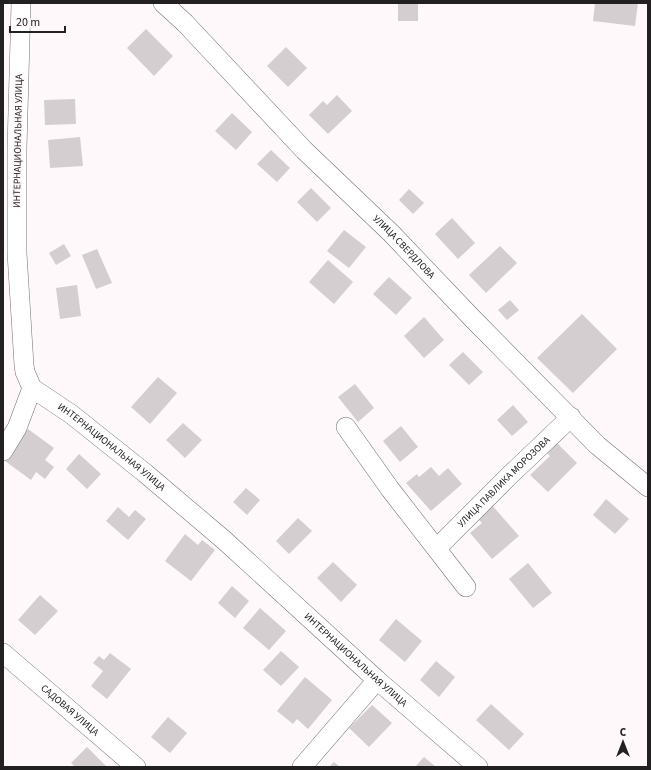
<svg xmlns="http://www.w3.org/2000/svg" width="651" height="770" font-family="'Source Sans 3',sans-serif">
  <rect width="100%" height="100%" fill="#fef8fb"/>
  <g fill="#d4ced1">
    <rect x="398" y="3" width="20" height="18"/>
    <path d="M595 3H638L635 26 593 21Z"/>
    <path d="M146 29 173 56 154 76 127 48Z"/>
    <path d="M286 47 307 68 288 87 267 66Z"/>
    <path d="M337 95 352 111 328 134 309 115 323 101 327 105Z"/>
    <path d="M75 99 76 124 45 125 44 100Z"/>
    <path d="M232 113 252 132 236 150 215 131Z"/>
    <path d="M80 137 83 166 50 168 48 140Z"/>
    <path d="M271 150 290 168 277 182 257 164Z"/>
    <path d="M311 188 331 208 317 222 297 202Z"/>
    <path d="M409 189 424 203 413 214 399 200Z"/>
    <path d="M452 218 475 243 458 259 435 234Z"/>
    <path d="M344 230 366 247 349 268 327 251Z"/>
    <path d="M64 244 71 256 56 265 49 253Z"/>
    <path d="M500 246 517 263 486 293 469 275Z"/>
    <path d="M97 249 112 283 96 289 82 255Z"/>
    <path d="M328 260 353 282 334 304 309 282Z"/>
    <path d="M389 277 412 298 396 315 373 294Z"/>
    <path d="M77 285 81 316 60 319 56 288Z"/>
    <path d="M510 300 519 310 507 320 498 310Z"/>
    <path d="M582 314 617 349 573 393 537 358Z"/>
    <path d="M424 317 444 340 424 358 404 336Z"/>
    <path d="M463 352 483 372 469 385 449 365Z"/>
    <path d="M158 377 177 393 150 424 131 407Z"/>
    <path d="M355 384 374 408 358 422 338 397Z"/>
    <path d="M513 405 528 422 512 436 497 420Z"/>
    <path d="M183 423 202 440 185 458 166 440Z"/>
    <path d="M401 426 418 447 400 462 383 441Z"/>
    <path d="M28 429 54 448 45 460 54 467 45 479 36 472 31 480 5 461Z"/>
    <path d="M554 440 577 463 548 492 530 475 550 456 544 450Z"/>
    <path d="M79 454 101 474 87 489 66 469Z"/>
    <path d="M431 467 439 476 448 468 462 484 431 511 406 483 417 474 419 477Z"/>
    <path d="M246 488 260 500 247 515 233 502Z"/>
    <path d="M606 499 629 519 615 534 593 515Z"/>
    <path d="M491 504 519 536 492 559 470 533 482 523 476 517Z"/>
    <path d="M118 507 129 517 135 510 146 519 128 540 106 521Z"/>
    <path d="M298 518 312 531 289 554 276 541Z"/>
    <path d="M185 534 198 545 202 540 215 550 191 581 165 561Z"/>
    <path d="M333 562 357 585 341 602 317 578Z"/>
    <path d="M528 563 552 593 533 608 509 579Z"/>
    <path d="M232 586 249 601 235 618 218 603Z"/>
    <path d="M40 595 58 611 35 635 18 620Z"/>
    <path d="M260 608 286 631 269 650 243 628Z"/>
    <path d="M396 619 422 641 405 662 379 640Z"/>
    <path d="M281 651 299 667 281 686 263 670Z"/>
    <path d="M110 653 131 669 107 699 91 686 103 671 93 663 99 656 104 660Z"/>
    <path d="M436 661 455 677 439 697 420 680Z"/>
    <path d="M305 677 332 700 308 729 297 719 293 724 277 711Z"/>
    <path d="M491 704 524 734 509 750 476 720Z"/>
    <path d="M372 705 392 723 369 747 349 728Z"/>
    <path d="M168 717 187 733 170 753 151 737Z"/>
    <path d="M87 747 107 767H75L71 763Z"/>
    <path d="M424 757 436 767H415Z"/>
    <path d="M334 762 340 767H329Z"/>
  </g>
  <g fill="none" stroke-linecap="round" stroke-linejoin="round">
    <defs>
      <g id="minor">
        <path id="s1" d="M21 3 17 148V253L24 365 25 372 32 388 71 414 145 473 224 540 377 680 478 767"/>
        <path id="s2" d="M163 3 185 23 304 150 391 233 472 318 597 445 648 487"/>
        <path d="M346 427 390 489 466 587"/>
        <path d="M3 451 17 428 32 388"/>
        <path id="s3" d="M437 548 509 476 571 417"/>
        <path id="s4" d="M3 653 136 767"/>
        <path d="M302 767 377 680"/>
      </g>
    </defs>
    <use href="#minor" stroke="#746e71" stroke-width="20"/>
    <use href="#minor" stroke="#fff" stroke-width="19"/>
  </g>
  <g text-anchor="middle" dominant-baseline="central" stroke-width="3.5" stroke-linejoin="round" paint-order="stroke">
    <g font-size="10" fill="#232022" stroke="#fef8fb">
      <text transform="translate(18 141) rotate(-89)">ИНТЕРНАЦИОНАЛЬНАЯ УЛИЦА</text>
      <text stroke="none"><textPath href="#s2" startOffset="343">УЛИЦА СВЕРДЛОВА</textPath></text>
      <text stroke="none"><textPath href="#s1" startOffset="486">ИНТЕРНАЦИОНАЛЬНАЯ УЛИЦА</textPath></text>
      <text stroke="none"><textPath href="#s3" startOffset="94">УЛИЦА ПАВЛИКА МОРОЗОВА</textPath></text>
      <text stroke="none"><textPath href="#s1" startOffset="810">ИНТЕРНАЦИОНАЛЬНАЯ УЛИЦА</textPath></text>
      <text stroke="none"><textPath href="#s4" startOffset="88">САДОВАЯ УЛИЦА</textPath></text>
    </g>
  </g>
  <rect width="651" height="770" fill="none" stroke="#232022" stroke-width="8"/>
  <g transform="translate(623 742)" stroke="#fef8fb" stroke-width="3" paint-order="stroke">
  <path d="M0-3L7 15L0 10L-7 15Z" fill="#232022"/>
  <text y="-6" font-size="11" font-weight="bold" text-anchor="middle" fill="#232022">С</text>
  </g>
  <path d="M10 26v6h55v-6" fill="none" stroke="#232022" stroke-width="2"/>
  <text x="16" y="26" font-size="12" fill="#232022" stroke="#fef8fb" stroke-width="3" paint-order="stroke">20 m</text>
</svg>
